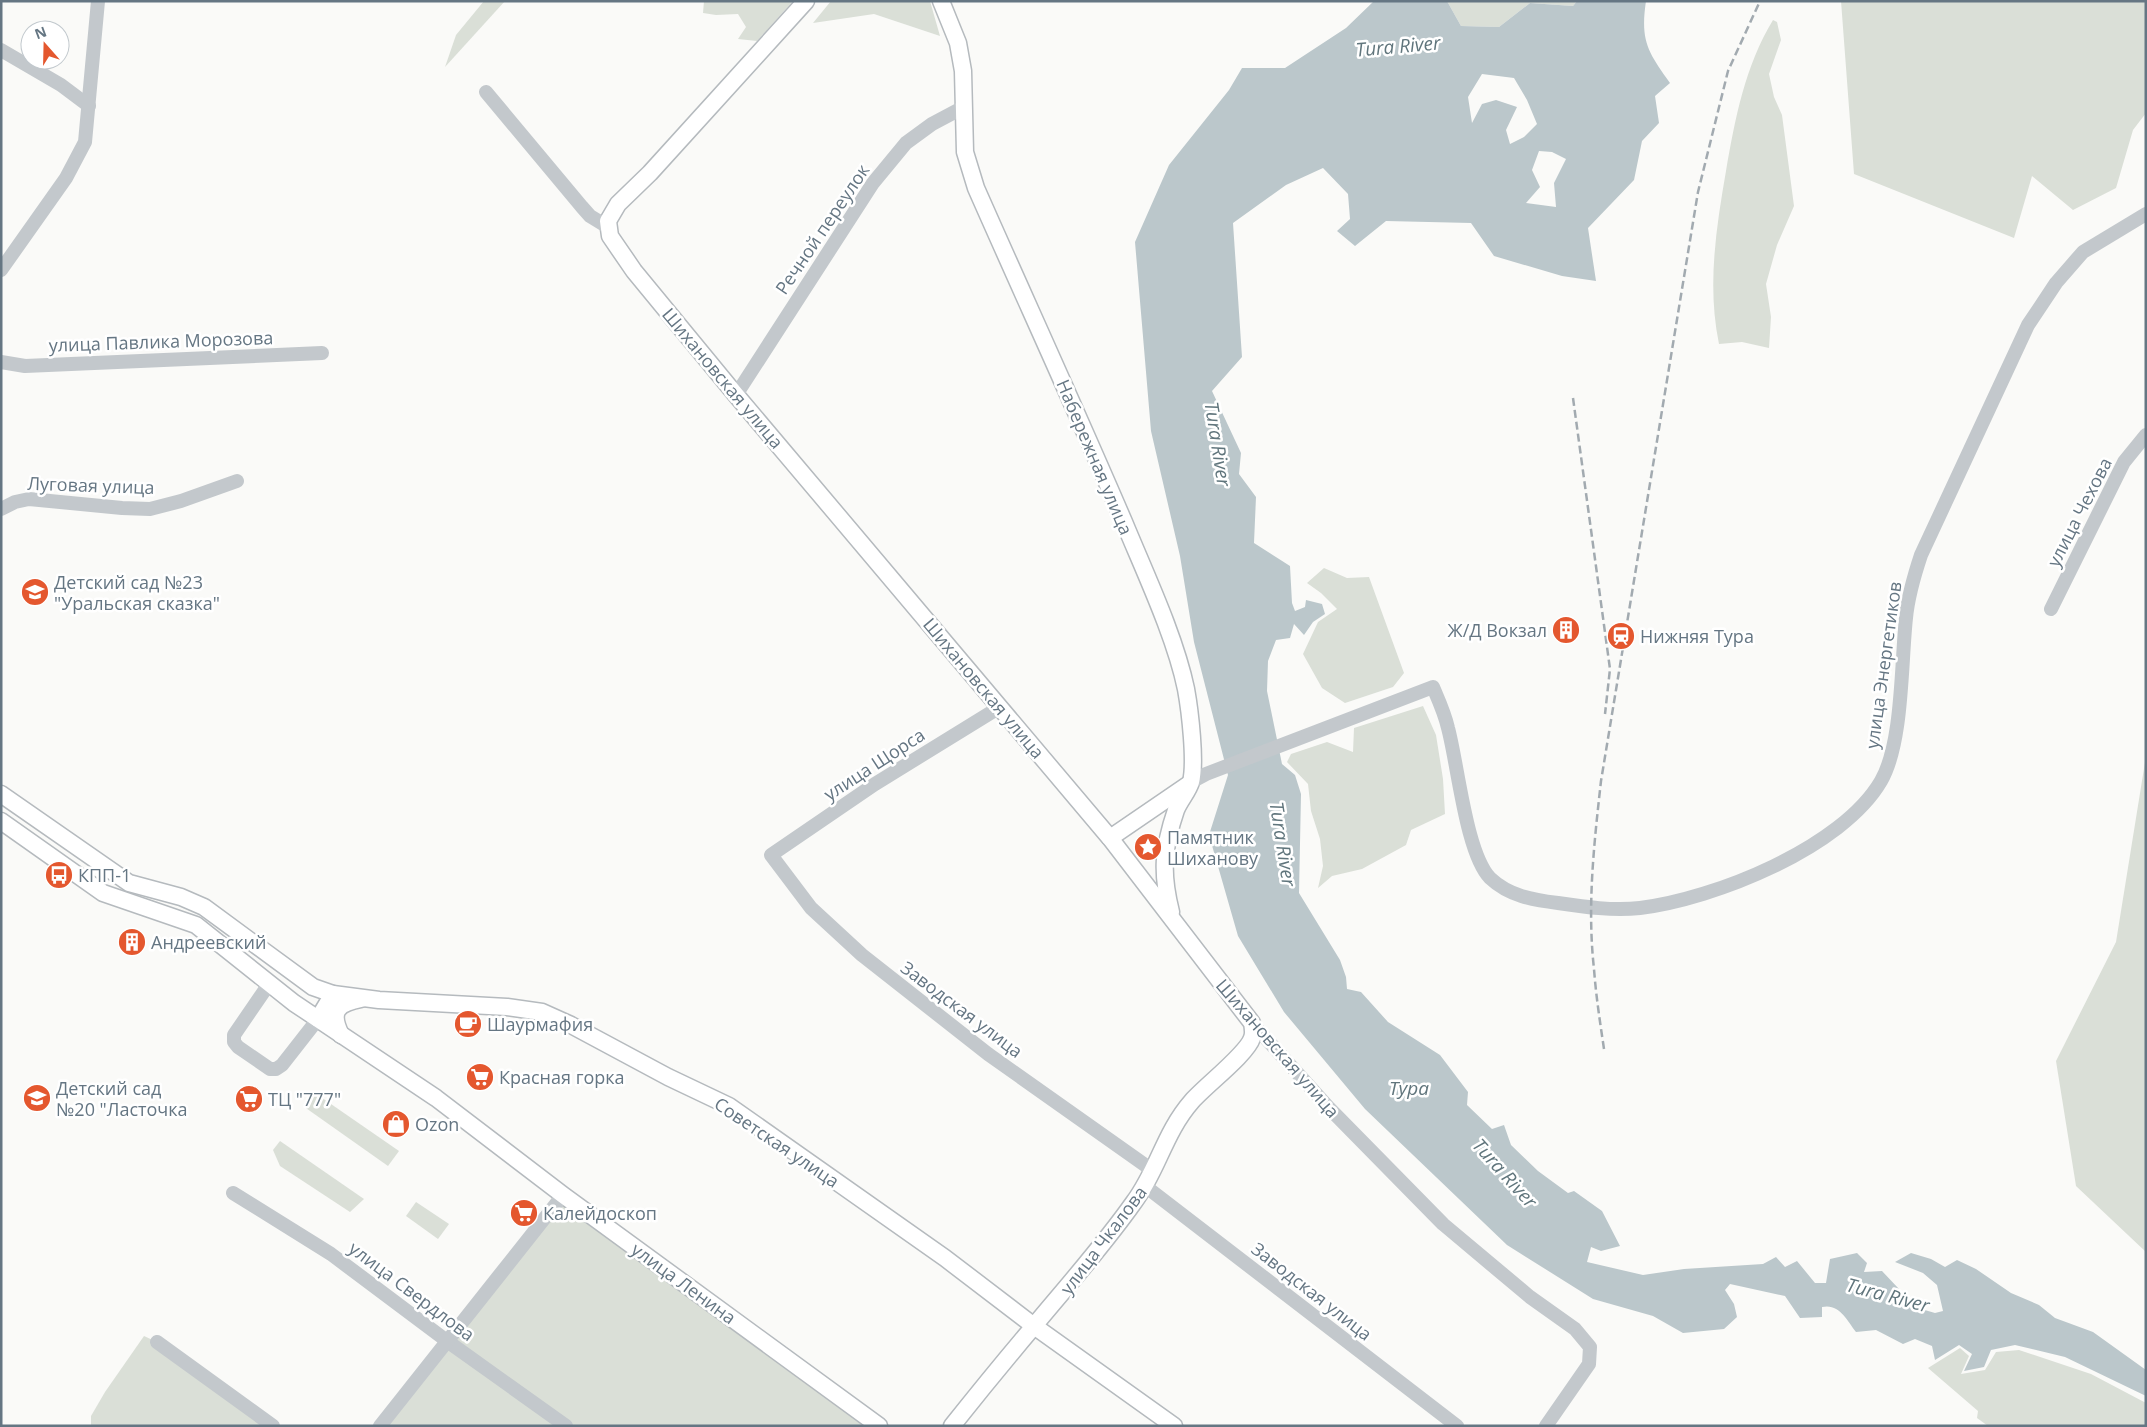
<svg xmlns="http://www.w3.org/2000/svg" width="2147" height="1427" font-family="'Open Sans',sans-serif">
  <rect width="100%" height="100%" fill="#fafaf8"/>
  <g fill="#dadfd7">
    <path d="M484 1H505L445 67 456 35Z"/>
    <path d="M704 1H793L757 41 738 39 746 27 738 14 716 15 703 13Z"/>
    <path d="M831 1H930L940 36 874 14 813 23Z"/>
    <path d="M1447 1H1577L1573 6 1530 3 1499 27 1461 26Z"/>
    <path d="M1841 1H2146V113L2133 130 2116 188 2073 210 2032 176 2014 238 1854 174Z"/>
    <path d="M1773 20 1777 22 1781 40 1769 74 1774 97 1782 115 1794 206 1777 245 1766 284 1771 317 1769 348 1742 342 1719 344C1707 286 1716 229 1726 171 1735 119 1745 66 1773 20Z"/>
    <path d="M1324 568 1347 578 1369 577 1404 673 1393 687 1345 703 1322 688 1303 654 1318 622 1337 609 1321 593 1307 583Z"/>
    <path d="M1423 706 1436 735 1443 779 1445 814 1411 830 1406 845 1362 869 1332 876 1318 888 1323 866 1320 839 1311 811 1308 784 1287 762 1291 754 1327 742 1353 752 1354 728Z"/>
    <path d="M2146 756V1252L2076 1186 2056 1061 2116 942Z"/>
    <path d="M315 1093 399 1151 388 1166 303 1106Z"/>
    <path d="M280 1141 364 1199 350 1212 280 1166 273 1150Z"/>
    <path d="M563 1195 877 1426H380Z"/>
    <path d="M416 1202 449 1224 438 1239 406 1216Z"/>
    <path d="M144 1336 157 1342 273 1426H91V1416L105 1392Z"/>
    <path d="M1960 1348 1969 1356 1961 1374 1985 1370 1996 1352 2019 1350 2091 1374 2146 1403V1426H1988L1977 1418 1978 1411 1928 1368Z"/>
  </g>
  <path fill="#bbc7cb" fill-rule="evenodd" d="M1374 1H1447L1461 26 1499 27 1530 3 1573 6 1577 1H1646C1640 41 1648 52 1670 83L1655 96 1659 123 1642 141 1634 180 1588 228 1596 281 1562 276 1494 256 1471 223 1386 221 1355 246 1337 231 1350 219 1348 194 1323 168 1286 185 1233 223 1242 357 1212 391 1241 453 1239 474 1256 497 1254 543 1290 566 1292 603 1295 611 1305 607 1306 600 1322 604 1325 614 1313 622 1304 635 1294 624 1290 638 1276 640 1268 661 1267 691 1282 764 1295 775 1301 794 1299 893 1340 960 1346 977 1347 989 1361 992 1388 1022 1440 1055 1468 1092 1467 1105 1492 1129 1504 1125 1511 1145 1538 1171 1568 1193 1574 1191 1602 1211 1620 1246 1601 1251 1591 1247 1587 1262 1643 1275 1684 1269 1763 1264 1776 1257 1785 1267 1797 1261 1815 1283H1826L1830 1259 1857 1253 1867 1263 1864 1272 1882 1271 1899 1289 1911 1306 1935 1313 1943 1311 1937 1285 1923 1273 1895 1262 1911 1253 1931 1259 1945 1267 1957 1260 1976 1269 2011 1293 2039 1305 2055 1318 2093 1332 2146 1370V1396L2065 1357 2015 1345 1991 1350 1984 1367 1964 1371 1972 1354 1959 1345 1935 1360 1932 1346 1915 1339 1903 1344 1876 1330 1856 1332C1847 1320 1839 1303 1822 1307V1317L1800 1318 1785 1296 1730 1284 1725 1290 1734 1304 1737 1317 1724 1329 1683 1333 1653 1316 1593 1299 1507 1245 1365 1109 1284 1012 1238 936 1209 835 1228 775 1194 642 1180 556 1151 431 1135 242 1169 165 1229 90 1242 68H1285L1346 28ZM1482 74 1514 78 1527 100 1537 124 1524 137 1510 144 1506 130 1517 107 1496 100 1482 104 1472 123 1468 97ZM1539 151 1552 152 1566 159 1554 183 1556 207 1526 203 1540 187 1532 170Z"/>
  <g fill="none" stroke-linecap="round" stroke-linejoin="round">
    <defs>
      <g id="major">
        <path d="M806 1 650 173 618 204 608 221 610 236 634 271 736 395 1110 838 1252 1023C1253 1029 1254 1033 1252 1038 1247 1054 1206 1085 1192 1101 1164 1133 1158 1170 1134 1202 1103 1246 1068 1285 1034 1326 1006 1359 979 1392 952 1426"/>
        <path d="M941 1 958 43 963 71 965 152 976 188C1025 299 1076 410 1124 522 1145 573 1175 636 1186 689 1190 711 1196 762 1191 782 1188 792 1180 800 1176 810 1163 848 1161 873 1171 912"/>
        <path d="M1 794 129 883 181 897 204 907 313 987 333 994 379 1000 507 1007 542 1012 571 1025 668 1077 729 1106 945 1258 1034 1326 1174 1426"/>
        <path d="M1 821 103 893 196 925 294 1003 436 1098 563 1195 879 1426"/>
        <path d="M1110 838 1189 784"/>
        <path d="M318 1019 333 994"/>
        <path d="M341 1035C330 1012 336 1004 361 999"/>
      </g>
    </defs>
    <use href="#major" stroke="#b5babe" stroke-width="19"/>
    <g stroke="#c3c8cc" stroke-width="14">
      <path d="M1 50 61 85 89 106"/>
      <path d="M486 92 582 207 590 216 608 227"/>
      <path d="M1 270 66 178 85 142 98 1"/>
      <path d="M1 362 25 366 322 353"/>
      <path d="M736 395 873 183 906 143 932 124 964 107"/>
      <path d="M1 509 15 502 29 499 122 508 150 509 181 501 237 481"/>
      <path d="M2051 609 2124 462 2146 435"/>
      <path d="M1000 707 875 784 771 855 811 908 862 955 988 1054 1152 1170"/>
      <path d="M1191 782 1206 774 1433 687C1439 701 1445 714 1448 728 1458 765 1466 853 1490 878 1509 896 1533 900 1558 903 1585 907 1613 911 1640 908 1714 899 1842 848 1881 781 1903 743 1901 663 1906 618 1908 596 1914 576 1921 555L2028 325 2056 283 2083 252 2146 214"/>
      <path d="M269 984 234 1035V1042L238 1047 270 1069H276L282 1065 318 1019"/>
      <path d="M1252 1023 1329 1108 1443 1224 1530 1297 1575 1329 1590 1347 1589 1364 1546 1426"/>
      <path d="M1145 1186 1457 1426"/>
      <path d="M233 1193 331 1254 447 1341 566 1426"/>
      <path d="M157 1342 273 1426"/>
      <path d="M380 1426 563 1195"/>
    </g>
    <use href="#major" stroke="#fff" stroke-width="16"/>
    <g stroke="#a2aab0" stroke-width="2.5" stroke-dasharray="8 4" stroke-linecap="butt">
      <path d="M1573 398 1610 669 1605 714"/>
      <path d="M1604 1049C1600 1022 1596 996 1594 969 1587 906 1594 844 1601 781L1698 192 1728 71 1760 1"/>
    </g>
  </g>
  <defs>
    <symbol id="school-disc" viewBox="-11 -11 22 22"><circle r="9.5" fill="#e4572e" stroke="#fff"/><path d="M0-5L7-2L0 1L-7-2ZM-4 1L0 2.5L4 1V4Q0 6-4 4Z" fill="#fff"/></symbol>
    <symbol id="building-disc" viewBox="-11 -11 22 22"><circle r="9.5" fill="#e4572e" stroke="#fff"/><path d="M-4-6H4V6H1V3H-1V6H-4ZM-2.5-4.3h1.7v1.8h-1.7ZM.8-4.3h1.7v1.8H.8ZM-2.5-1h1.7V.8h-1.7ZM.8-1h1.7V.8H.8Z" fill="#fff"/></symbol>
    <symbol id="station-disc" viewBox="-11 -11 22 22"><circle r="9.5" fill="#e4572e" stroke="#fff"/><path d="M-3-6H3Q5-6 5-4V2Q5 4 3 4L4.5 6H3L1.5 4h-3L-3 6H-4.5L-3 4Q-5 4-5 2V-4Q-5-6-3-6ZM-3.5-4v3h7v-3ZM-3.5 1v1.5H-2V1ZM2 1v1.5H3.5V1Z" fill="#fff"/></symbol>
    <symbol id="sight-disc" viewBox="-11 -11 22 22"><circle r="9.5" fill="#e4572e" stroke="#fff"/><path d="M0-6L1.8-2.2L6-1.7L2.9 1.2L3.7 5.4L0 3.3L-3.7 5.4L-2.9 1.2L-6-1.7L-1.8-2.2Z" fill="#fff"/></symbol>
    <symbol id="bus-disc" viewBox="-11 -11 22 22"><circle r="9.5" fill="#e4572e" stroke="#fff"/><path d="M-5-6H5V4H4V6H2V4H-2V6H-4V4H-5ZM-3.5-4V0h7V-4ZM-3.5 1.2v1.5H-2V1.2ZM2 1.2v1.5H3.5V1.2Z" fill="#fff"/></symbol>
    <symbol id="cafe-disc" viewBox="-11 -11 22 22"><circle r="9.5" fill="#e4572e" stroke="#fff"/><path d="M-5.5-4.5H6V0H3Q3 3.5 0 3.5H-2.5Q-5.5 3.5-5.5 0ZM3-3.2v2h1.7v-2ZM-6 4.5H4V6H-6Z" fill="#fff"/></symbol>
    <symbol id="supermarket-disc" viewBox="-11 -11 22 22"><circle r="9.5" fill="#e4572e" stroke="#fff"/><path d="M-6-5.5h2.5l.6 2H6L4.5 2H-2.5L-4.4-4H-6ZM-1.5 3.2a1.3 1.3 0 1 0 .1 0ZM3 3.2a1.3 1.3 0 1 0 .1 0Z" fill="#fff"/></symbol>
    <symbol id="shop-disc" viewBox="-11 -11 22 22"><circle r="9.5" fill="#e4572e" stroke="#fff"/><path d="M-5-2.5h2.3a2.7 3.5 0 0 1 5.4 0H5L5.5 6h-11ZM-1.5-2.5h3a1.5 2.3 0 0 0-3 0Z" fill="#fff"/></symbol>
  </defs>
  <g fill-rule="evenodd">
    <use href="#school-disc" x="19" y="576" width="32" height="32"/>
    <use href="#building-disc" x="1550" y="614" width="32" height="32"/>
    <use href="#station-disc" x="1605" y="620" width="32" height="32"/>
    <use href="#sight-disc" x="1132" y="831" width="32" height="32"/>
    <use href="#bus-disc" x="43" y="859" width="32" height="32"/>
    <use href="#building-disc" x="116" y="926" width="32" height="32"/>
    <use href="#cafe-disc" x="452" y="1008" width="32" height="32"/>
    <use href="#supermarket-disc" x="464" y="1061" width="32" height="32"/>
    <use href="#school-disc" x="21" y="1082" width="32" height="32"/>
    <use href="#supermarket-disc" x="233" y="1083" width="32" height="32"/>
    <use href="#shop-disc" x="380" y="1108" width="32" height="32"/>
    <use href="#supermarket-disc" x="508" y="1197" width="32" height="32"/>
  </g>
  <g text-anchor="middle" dominant-baseline="central" stroke-width="5" stroke-linejoin="round" paint-order="stroke">
    <g font-size="18" fill="#657683" stroke="#fff">
      <text transform="translate(822 229) rotate(-56)">Речной переулок</text>
      <text transform="translate(161 341) rotate(-2)">улица Павлика Морозова</text>
      <text transform="translate(723 378) rotate(50)">Шихановская улица</text>
      <text transform="translate(1095 457) rotate(67)">Набережная улица</text>
      <text transform="translate(91 485) rotate(2)">Луговая улица</text>
      <text transform="translate(2079 512) rotate(-63)">улица Чехова</text>
      <text transform="translate(1883 665) rotate(-82)">улица Энергетиков</text>
      <text transform="translate(984 688) rotate(50)">Шихановская улица</text>
      <text transform="translate(874 764) rotate(-33)">улица Щорса</text>
      <text transform="translate(962 1009) rotate(37)">Заводская улица</text>
      <text transform="translate(1278 1048) rotate(49)">Шихановская улица</text>
      <text transform="translate(777 1142) rotate(34)">Советская улица</text>
      <text transform="translate(1103 1240) rotate(-53)">улица Чкалова</text>
      <text transform="translate(684 1283) rotate(36)">улица Ленина</text>
      <text transform="translate(412 1291) rotate(37)">улица Свердлова</text>
      <text transform="translate(1312 1291) rotate(38)">Заводская улица</text>
    </g>
    <g font-size="18" fill="#657683" stroke="#fff" text-anchor="start">
      <text x="54" y="582">Детский сад №23<tspan x="54" dy="21">"Уральская сказка"</tspan></text>
      <text x="1547" y="630" text-anchor="end">Ж/Д Вокзал</text>
      <text x="1640" y="636">Нижняя Тура</text>
      <text x="1167" y="837">Памятник<tspan x="1167" dy="21">Шиханову</tspan></text>
      <text x="78" y="875">КПП-1</text>
      <text x="151" y="942">Андреевский</text>
      <text x="487" y="1024">Шаурмафия</text>
      <text x="499" y="1077">Красная горка</text>
      <text x="56" y="1088">Детский сад<tspan x="56" dy="21">№20 "Ласточка</tspan></text>
      <text x="268" y="1099">ТЦ "777"</text>
      <text x="415" y="1124">Ozon</text>
      <text x="543" y="1213">Калейдоскоп</text>
    </g>
    <g font-size="19" font-style="italic" fill="#60757c" stroke="#fff">
      <text transform="translate(1398 46) rotate(-5)">Tura River</text>
      <text transform="translate(1218 444) rotate(81)">Tura River</text>
      <text transform="translate(1283 844) rotate(81)">Tura River</text>
      <text x="1409" y="1088">Тура</text>
      <text transform="translate(1505 1173) rotate(48)">Tura River</text>
      <text transform="translate(1888 1295) rotate(15)">Tura River</text>
    </g>
  </g>
  <rect width="2147" height="1427" fill="none" stroke="#657683" stroke-width="5"/>
  <g transform="translate(45 45) rotate(340)"><circle r="24" fill="#ffffff" stroke="#c1c8cd"/>
  <path d="M0-4L9 19L0 12L-9 19Z" fill="#e4572e"/>
  <text y="-8" font-size="14" font-weight="bold" text-anchor="middle" fill="#657683">N</text>
  </g>
</svg>
